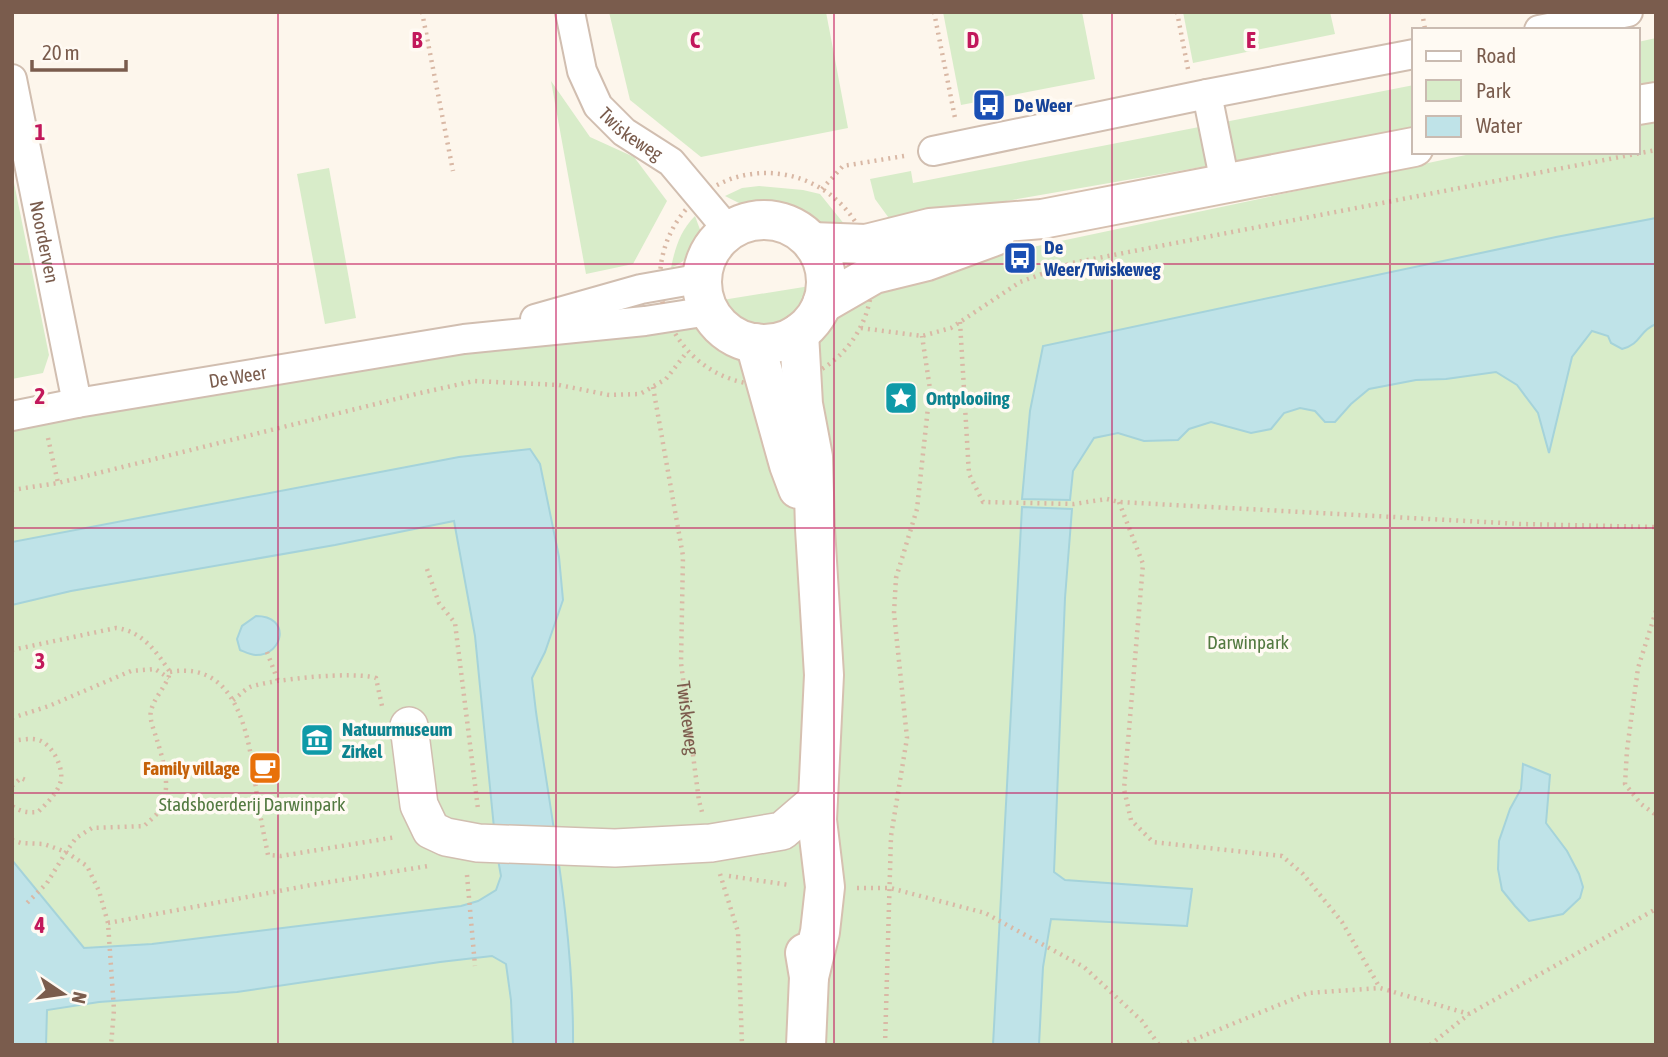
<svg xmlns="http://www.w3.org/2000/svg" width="1668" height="1057" font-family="'Asap Condensed',sans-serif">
  <rect width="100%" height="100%" fill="#fdf6ec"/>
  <g fill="#d8ecc9">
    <path d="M609 12H826L848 128 701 157 630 100Z"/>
    <path d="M943 12H1082L1095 79 961 105Z"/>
    <path d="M1183 12H1330L1335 34 1193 63Z"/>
    <path d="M1656 38V85L1638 88V42Z"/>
    <path d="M551 81 590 137 634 157 667 201 633 264 586 274Z"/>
    <path d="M1414 85V130L891 221 875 199 870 179 911 171 913 183Z"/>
    <path d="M1656 118V218L1646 220H1656V1045H12V431L363 358 971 260 1480 152H1638V121Z"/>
    <path d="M329 168 356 318 325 324 297 174Z"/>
    <path d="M12 173 49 355 43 373 12 379Z"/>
    <path d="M759 186 803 190 820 194 845 225 814 223 798 213 783 208 765 206 749 208 725 196 742 188Z"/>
    <path d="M695 216 702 235C695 251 687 261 671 268 675 248 680 231 695 216Z"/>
  </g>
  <g fill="#bfe3e8" stroke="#a5d3da" stroke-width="2">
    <path d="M1656 218V324C1638 331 1642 344 1622 349L1611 343 1608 336 1592 331 1572 357 1549 453 1538 413 1517 385 1496 372 1446 379 1416 380 1369 389 1351 404 1335 422H1325L1315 411 1300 408 1284 413 1271 429 1251 433 1211 422 1189 429 1178 440 1144 441 1118 433 1094 438 1073 471 1070 500 1022 499 1030 411 1043 346 1556 237Z"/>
    <path d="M530 449 540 464 559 557 563 600 545 652 532 678 536 712C552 822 574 933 573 1045H513L511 1000 506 964 492 956 440 962 237 992 99 1002 47 1010 46 1045H12V860L84 948 152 944 461 906 478 901 496 890 501 876 496 848 475 636 454 521 335 545 71 591 12 605V542L459 457Z"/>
    <path d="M1022 507 1072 509 1065 598 1054 872 1065 880 1192 889 1187 926 1051 919 1043 967 1039 1045H993Z"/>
    <path d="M256 616C291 616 284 655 256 655 251 655 245 652 240 650L237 639 242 626Z"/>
    <path d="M1523 764 1550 775 1546 823 1567 851 1579 874 1583 887 1580 898 1563 914 1529 921 1515 906 1502 890 1498 869 1499 841 1510 809 1521 789Z"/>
  </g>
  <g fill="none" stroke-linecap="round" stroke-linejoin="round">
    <defs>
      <g id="minor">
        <path id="s2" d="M570 12 582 71 598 106 624 132 671 162 729 231"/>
        <path d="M1539 30 1628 12"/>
        <path id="s3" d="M12 79 77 403"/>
        <path d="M1207 94 1225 183"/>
        <path d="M933 151 1207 94 1414 54"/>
        <path d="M535 319 641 289 703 278"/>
        <path id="s4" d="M12 416 77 403 464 339 645 321 709 311"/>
      </g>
      <path id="tertiary" d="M409 726 419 805 431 830 446 837 478 843 615 848 711 843 782 831 818 800"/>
      <g id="secondary">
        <path d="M1638 105 1656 102"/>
        <circle cx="764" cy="282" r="62"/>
        <path d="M812 242 866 244 930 228 1042 219 1414 147"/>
        <path d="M822 304 874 274 927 261 995 236"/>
        <path d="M799 333 803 404 813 457 815 529 824 675 817 820 825 887 820 932 809 977"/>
        <path d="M755 343 789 465 798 489"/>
        <path d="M805 953 809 977 806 1045"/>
      </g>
    </defs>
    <use href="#minor" stroke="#d1beb0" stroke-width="32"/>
    <use href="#tertiary" stroke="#d1beb0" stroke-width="40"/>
    <use href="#secondary" stroke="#d6c0b0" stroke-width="42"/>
    <g stroke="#d9b8a5" stroke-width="4.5" stroke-dasharray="2 5" stroke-linecap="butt">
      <path d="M422 12 453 171"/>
      <path d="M934 12 955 118"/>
      <path d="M1177 12 1188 69"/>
      <path d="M1422 12 1425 29"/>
      <circle cx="766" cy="279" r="106"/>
      <path d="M822 189 843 166 904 156"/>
      <path d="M960 322 969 474 983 502 1074 504 1107 499 1119 502 1521 524 1656 527"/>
      <path d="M861 328 922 336 951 328 1020 282 1072 263 1656 150"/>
      <path id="s1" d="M653 387 683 556 681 663 699 801 702 812"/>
      <path d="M48 438 58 483"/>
      <path d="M12 490 58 483 416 394 474 381 559 385 609 395 640 394 666 379 687 352"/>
      <path d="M1119 502 1143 564 1124 789 1131 820 1153 842 1282 856 1303 874 1342 922 1380 988"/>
      <path d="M427 569 439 603 455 623 478 809"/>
      <path d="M1656 611 1638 668 1627 750 1625 784 1641 804 1656 815"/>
      <path d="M12 650 116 628C142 631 156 651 170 672 167 686 154 697 151 711 149 719 154 730 156 737 163 759 173 790 159 811 156 816 149 821 144 826L92 828 76 838 66 852 47 883 25 905"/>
      <path d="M267 652 278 681"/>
      <path d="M170 672C242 659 250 746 257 796 260 816 264 835 268 855L281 856 396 837"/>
      <path d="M233 700C239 696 244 690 250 687 273 679 354 671 376 678L382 706"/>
      <path d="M12 718 49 706 131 671 155 669 169 678"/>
      <path d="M12 741C21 740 32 737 41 741 53 747 63 766 61 780 58 793 47 803 38 812 28 813 21 812 12 806"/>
      <path d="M12 786 21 778 28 781"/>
      <path d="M12 840 21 843 44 844 66 852 87 866 99 891 108 923 114 1010 111 1045"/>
      <path d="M720 874 738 932 742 1045"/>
      <path d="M467 875 475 966"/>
      <path d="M729 876 789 885"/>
      <path d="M857 888H890L985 913 1084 967 1142 1021 1159 1045"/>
      <path d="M108 923 311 885 428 866"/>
      <path d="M885 1045 891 836 907 738 894 613 896 578 917 509 930 389 922 336"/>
      <path d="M1181 1045 1308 993 1380 988 1469 1014"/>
      <path d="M1430 1045 1469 1014 1656 909"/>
    </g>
    <use href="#minor" stroke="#fff" stroke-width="28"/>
    <use href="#tertiary" stroke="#fff" stroke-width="37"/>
    <use href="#secondary" stroke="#fff" stroke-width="38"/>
  </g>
  <path fill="none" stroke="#c2185b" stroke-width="2" stroke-opacity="0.55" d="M278 12V1045M556 12V1045M834 12V1045M1112 12V1045M1390 12V1045M12 264H1656M12 528H1656M12 793H1656"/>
  <defs>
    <symbol id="bus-square" viewBox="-11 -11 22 22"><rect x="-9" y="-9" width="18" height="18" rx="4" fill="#1a4fb4" stroke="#fffaf3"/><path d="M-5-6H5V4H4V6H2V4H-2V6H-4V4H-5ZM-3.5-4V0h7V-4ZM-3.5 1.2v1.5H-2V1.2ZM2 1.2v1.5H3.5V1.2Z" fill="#fff"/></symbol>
    <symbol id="sight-square" viewBox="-11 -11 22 22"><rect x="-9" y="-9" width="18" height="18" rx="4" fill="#0f9aa8" stroke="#fffaf3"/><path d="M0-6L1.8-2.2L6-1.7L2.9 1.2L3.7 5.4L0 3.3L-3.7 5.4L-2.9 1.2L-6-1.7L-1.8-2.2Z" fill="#fff"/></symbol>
    <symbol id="museum-square" viewBox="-11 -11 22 22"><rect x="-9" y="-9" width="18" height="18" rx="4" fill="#0f9aa8" stroke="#fffaf3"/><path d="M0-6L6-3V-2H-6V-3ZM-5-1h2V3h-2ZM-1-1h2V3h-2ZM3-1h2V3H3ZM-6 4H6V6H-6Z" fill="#fff"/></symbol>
    <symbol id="cafe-square" viewBox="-11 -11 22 22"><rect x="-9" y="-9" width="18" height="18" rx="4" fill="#e8710a" stroke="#fffaf3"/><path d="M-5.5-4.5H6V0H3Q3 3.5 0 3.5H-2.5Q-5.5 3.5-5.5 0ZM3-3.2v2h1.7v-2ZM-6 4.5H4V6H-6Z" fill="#fff"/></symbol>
  </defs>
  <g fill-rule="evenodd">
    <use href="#bus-square" x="970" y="86" width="38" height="38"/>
    <use href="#bus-square" x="1001" y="239" width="38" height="38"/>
    <use href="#sight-square" x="882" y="379" width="38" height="38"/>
    <use href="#museum-square" x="298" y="721" width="38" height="38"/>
    <use href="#cafe-square" x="246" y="749" width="38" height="38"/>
  </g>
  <g text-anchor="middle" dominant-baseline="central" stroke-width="7" stroke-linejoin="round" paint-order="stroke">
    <g font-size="19" font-weight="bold" fill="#164399" stroke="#fffaf3" text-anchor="start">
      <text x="1014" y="105">De Weer</text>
      <text x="1044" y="247">De<tspan x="1044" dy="22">Weer/Twiskeweg</tspan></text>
    </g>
    <g font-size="19" fill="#7a5c4d" stroke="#fffaf3">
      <text stroke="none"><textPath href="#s2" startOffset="142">Twiskeweg</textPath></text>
      <text stroke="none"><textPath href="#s3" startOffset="166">Noorderven</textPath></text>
      <text stroke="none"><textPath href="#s4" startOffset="229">De Weer</textPath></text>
      <text stroke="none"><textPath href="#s1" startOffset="334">Twiskeweg</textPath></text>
    </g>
    <g font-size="19" font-weight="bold" fill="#0d838f" stroke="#fffaf3" text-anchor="start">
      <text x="926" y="398">Ontplooiing</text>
      <text x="342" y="729">Natuurmuseum<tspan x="342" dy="22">Zirkel</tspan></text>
    </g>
    <g font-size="19" fill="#537a41" stroke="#fffaf3">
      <text x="1248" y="642">Darwinpark</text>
      <text x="252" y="804">Stadsboerderij Darwinpark</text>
    </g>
    <g font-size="19" font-weight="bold" fill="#c56008" stroke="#fffaf3" text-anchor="end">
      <text x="240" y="768">Family village</text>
    </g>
  </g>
  <g font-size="23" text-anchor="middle" font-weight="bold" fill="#c2185b" stroke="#fffaf3" stroke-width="7" stroke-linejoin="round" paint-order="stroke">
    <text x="417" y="48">B</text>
    <text x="695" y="48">C</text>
    <text x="973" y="48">D</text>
    <text x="1251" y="48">E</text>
    <text x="40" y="140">1</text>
    <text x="40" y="404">2</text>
    <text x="40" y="669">3</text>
    <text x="40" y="933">4</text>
  </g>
  <rect width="1668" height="1057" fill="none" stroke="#7a5c4d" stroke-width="28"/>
  <rect x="1412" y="28" width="228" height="126" fill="#fffaf3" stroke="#cabbb1" stroke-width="2"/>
  <rect x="1426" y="51" width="35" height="10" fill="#ffffff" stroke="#cabbb1" stroke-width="2"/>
  <text x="1476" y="63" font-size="21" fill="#7a5c4d">Road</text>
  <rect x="1426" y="80" width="35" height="21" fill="#d8ecc9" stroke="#cabbb1" stroke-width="2"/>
  <text x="1476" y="98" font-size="21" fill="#7a5c4d">Park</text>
  <rect x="1426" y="116" width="35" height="21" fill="#bfe3e8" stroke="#cabbb1" stroke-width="2"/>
  <text x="1476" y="133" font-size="21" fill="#7a5c4d">Water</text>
  <g transform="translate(63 994) rotate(103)" stroke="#fffaf3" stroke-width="5" paint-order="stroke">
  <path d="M0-5L12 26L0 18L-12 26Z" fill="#7a5c4d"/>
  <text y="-10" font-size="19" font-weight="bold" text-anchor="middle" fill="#7a5c4d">N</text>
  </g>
  <path d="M32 60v10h94v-10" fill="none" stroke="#7a5c4d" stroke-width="3.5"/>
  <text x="42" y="60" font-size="21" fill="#7a5c4d" stroke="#fffaf3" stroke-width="5" paint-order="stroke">20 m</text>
</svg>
